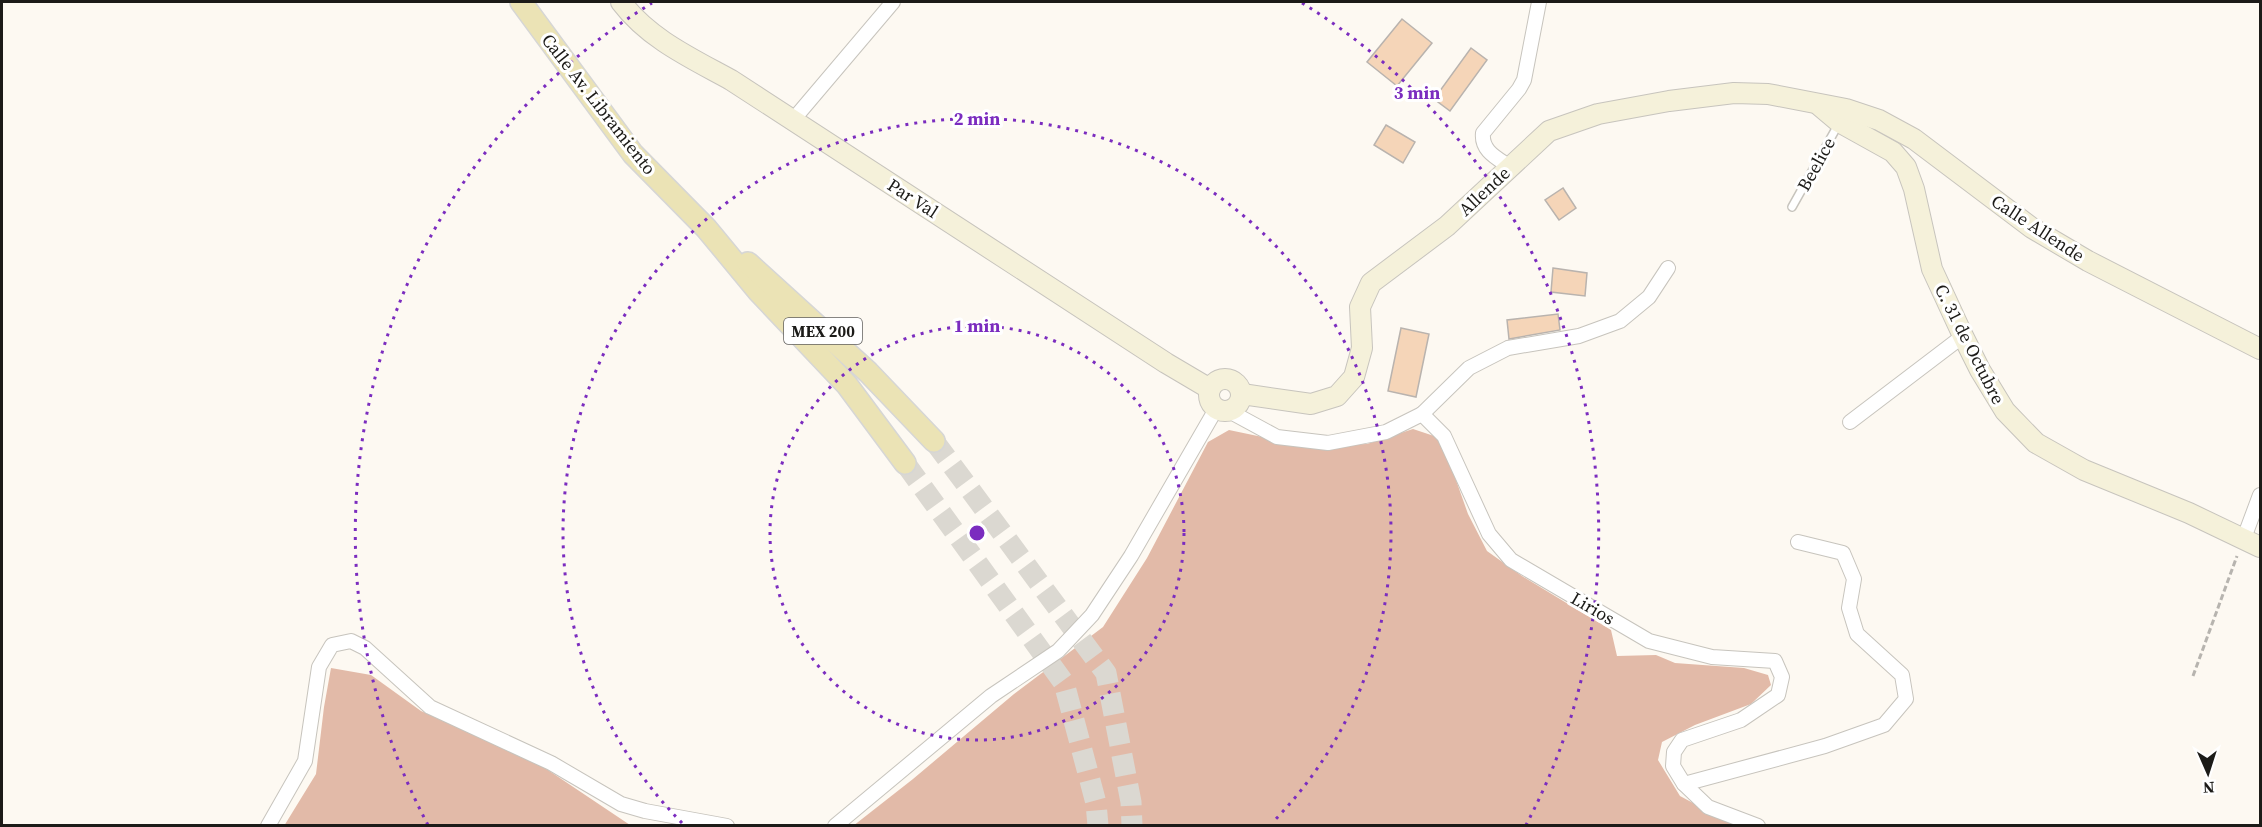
<svg xmlns="http://www.w3.org/2000/svg" width="2262" height="827" font-family="'Source Serif 4',serif">
  <rect width="100%" height="100%" fill="#fdf9f2"/>
  <g fill="#e2baa8">
    <path d="M1413 429 1437 437 1451 466 1468 514 1487 551 1522 576 1611 630 1617 656 1656 655 1675 663 1744 668 1768 675 1771 685 1751 704 1695 725 1662 742 1658 760 1680 796 1734 825 853 826 913 779 1014 694 1103 627 1147 558 1208 442 1229 430 1305 446 1367 444Z"/>
    <path d="M331 668 371 675 421 711 536 762 630 825 284 826 316 774 324 707Z"/>
  </g>
  <g fill="#f5d5b8" stroke="#b9b3ae" stroke-width="1.5">
    <path d="M1402 19 1432 43 1397 86 1367 62Z"/>
    <path d="M1471 48 1487 60 1450 111 1434 99Z"/>
    <path d="M1386 125 1415 142 1403 163 1374 145Z"/>
    <path d="M1563 188 1576 208 1559 220 1545 200Z"/>
    <path d="M1553 268 1587 273 1585 296 1551 292Z"/>
    <path d="M1558 314 1560 330 1509 339 1507 320Z"/>
    <path d="M1401 328 1429 334 1416 397 1388 391Z"/>
  </g>
  <g fill="none" stroke-linecap="round" stroke-linejoin="round">
    <g stroke="#dbd8d1" stroke-width="21" stroke-dasharray="21 10" stroke-linecap="butt">
      <path d="M934 441 1106 673 1131 802 1132 826"/>
      <path d="M905 463 1064 683 1096 803 1098 826"/>
    </g>
    <defs>
      <path id="lane" d="M1792 207 1838 125"/>
      <g id="street">
        <path d="M793 120 893 2"/>
        <path d="M1510 167C1497 158 1481 151 1483 133L1519 89 1524 80 1539 2"/>
        <path d="M1229 411 1277 437 1328 443 1386 432 1422 414 1444 436 1489 534 1511 560 1649 641 1712 657 1775 661 1782 677 1778 695 1741 720 1682 740 1674 752 1673 766 1684 784 1708 807 1758 826"/>
        <path d="M1422 414 1469 368 1508 348 1579 336 1620 321 1649 297 1668 268"/>
        <path d="M1850 422 1963 336"/>
        <path d="M2244 538 2260 495"/>
        <path d="M1684 784 1825 746 1884 725 1906 699 1902 675 1857 634 1849 608 1854 579 1843 553 1798 542"/>
        <path d="M268 826 305 761 319 667 332 645 351 641 365 648 430 707 551 763 621 804 645 811 727 826"/>
        <path d="M835 826 991 696 1058 651 1092 615 1131 556 1216 409"/>
      </g>
      <g id="secondary">
        <path d="M621 2C649 39 691 58 731 80L1166 363 1210 389"/>
        <path d="M1820 106 1839 122 1893 152 1906 167 1914 189 1932 269 1963 336 1980 370 2005 411 2036 443 2084 470 2189 513 2260 547"/>
        <circle cx="1225" cy="395" r="16"/>
        <path d="M1242 394 1311 404 1337 396 1354 377 1362 348 1360 307 1371 283 1447 226 1549 131 1598 114 1669 101 1734 93 1768 94 1846 109 1879 120 1914 139 2032 228 2088 261 2260 349"/>
      </g>
      <g id="primary">
        <path d="M521 2 633 154 706 228 759 292 847 385 905 463"/>
        <path d="M748 263 868 372 934 441"/>
      </g>
    </defs>
    <use href="#lane" stroke="#c7c4bd" stroke-width="10"/>
    <use href="#street" stroke="#c7c4bd" stroke-width="16"/>
    <use href="#secondary" stroke="#c7c4bd" stroke-width="22"/>
    <use href="#primary" stroke="#d6d6d5" stroke-width="24"/>
    <path stroke="#b7b4af" stroke-width="3" stroke-dasharray="6 3" stroke-linecap="butt" d="M2193 676 2237 556"/>
    <use href="#lane" stroke="#fff" stroke-width="7"/>
    <use href="#street" stroke="#fff" stroke-width="14"/>
    <use href="#secondary" stroke="#f5f1da" stroke-width="20"/>
    <use href="#primary" stroke="#ebe3b5" stroke-width="21"/>
  </g>
  <g fill="none" stroke="#7b2cbf" stroke-width="3" stroke-dasharray="3 6">
    <circle cx="977" cy="533" r="207"/>
    <path d="M682 823A414 414 0 1 1 1272 823"/>
    <path d="M428 825A622 622 0 0 1 652 3M1302 3A622 622 0 0 1 1526 825"/>
  </g>
  <g text-anchor="middle" dominant-baseline="central" stroke-width="6" stroke-linejoin="round" paint-order="stroke">
    <rect fill="#fff" stroke="#605f5d" stroke-width="1.5" x="784" y="318" width="78" height="26" rx="4.5"/>
    <g font-size="16" font-weight="bold" fill="#1c1b18">
      <text x="823" y="331">MEX 200</text>
    </g>
    <g font-size="18" fill="#1c1b18" stroke="#fff">
      <text transform="translate(599 104) rotate(52)">Calle Av. Libramiento</text>
      <text transform="translate(1816 164) rotate(-61)">Beelice</text>
      <text transform="translate(1484 191) rotate(-43)">Allende</text>
      <text transform="translate(913 198) rotate(33)">Par Val</text>
      <text transform="translate(2038 228) rotate(33)">Calle Allende</text>
      <text transform="translate(1970 344) rotate(63)">C. 31 de Octubre</text>
      <text transform="translate(1593 608) rotate(30)">Lirios</text>
    </g>
  </g>
  <circle cx="977" cy="533" r="9" fill="#7b2cbf" stroke="#fff" stroke-width="3"/>
  <g font-size="18" text-anchor="middle" font-weight="bold" fill="#7b2cbf" stroke="#fff" stroke-width="6" stroke-linejoin="round" paint-order="stroke">
    <text x="1417" y="99">3 min</text>
    <text x="977" y="125">2 min</text>
    <text x="977" y="332">1 min</text>
  </g>
  <rect width="2262" height="827" fill="none" stroke="#1c1b18" stroke-width="6"/>
  <g transform="translate(2208 773) rotate(177)" stroke="#ffffff" stroke-width="4.5" paint-order="stroke">
  <path d="M0-4.5L10 22L0 15L-10 22Z" fill="#1c1b18"/>
  <text y="-9" font-size="16" font-weight="bold" text-anchor="middle" fill="#1c1b18">N</text>
  </g>
</svg>
